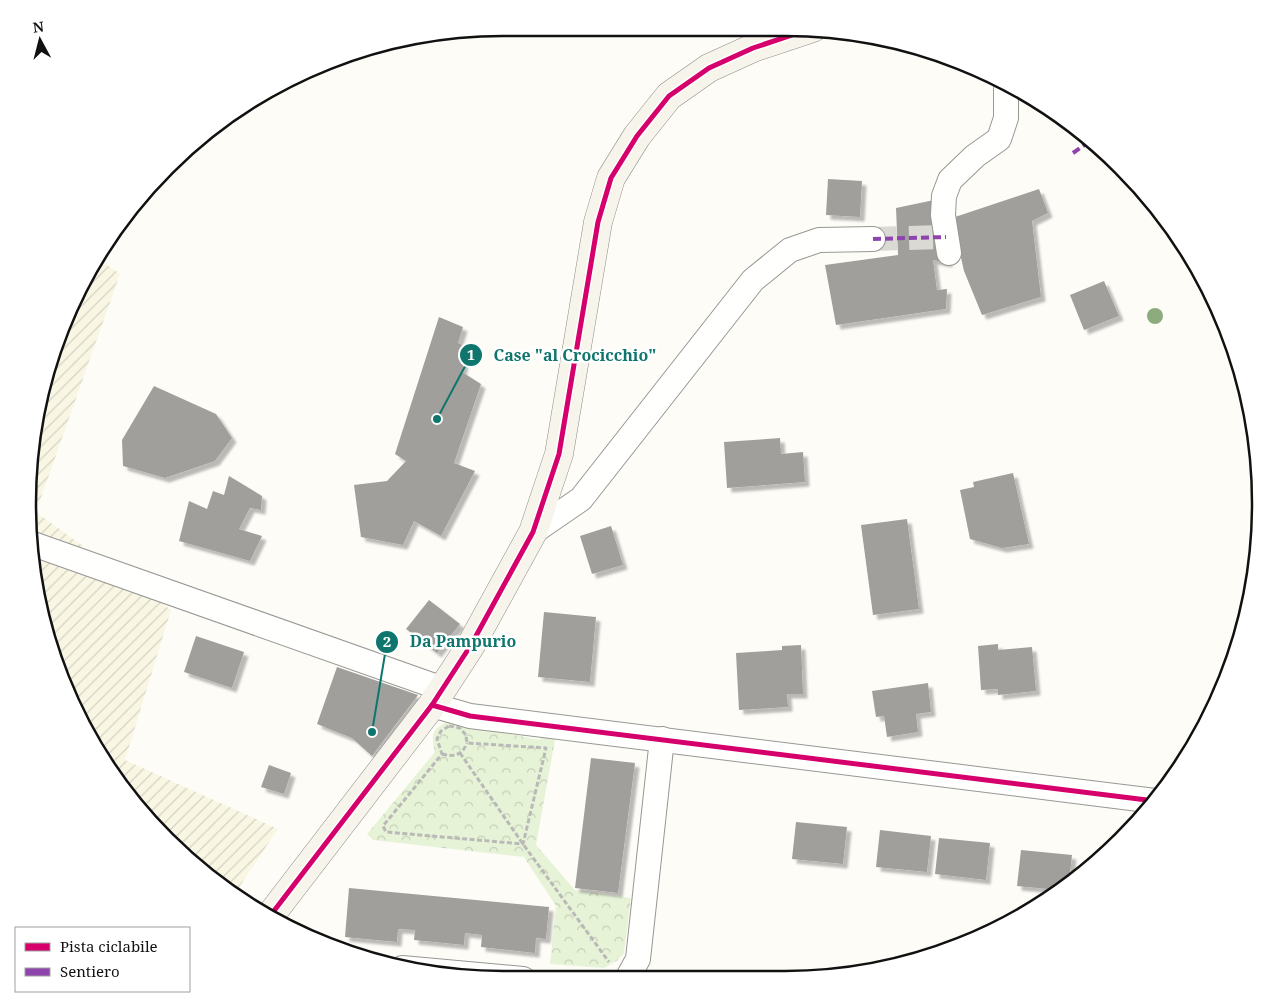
<svg xmlns="http://www.w3.org/2000/svg" width="1288" height="1007" font-family="'Noto Serif',serif">
  <defs>
    <pattern id="farmland-furrows" width="10" height="10" patternUnits="userSpaceOnUse" patternTransform="scale(1.25)"><rect width="10" height="10" fill="#f9f7e4"/><path d="M-1 1l2-2M0 10L10 0M9 11l2-2" fill="none" stroke="#d4d3c3"/></pattern>
    <pattern id="park-crowns" width="20" height="18" patternUnits="userSpaceOnUse" patternTransform="scale(1.25)"><rect width="20" height="18" fill="#e7f3d7"/><path d="M2 6a3 3 0 1 1 6 0M12 15a3 3 0 1 1 6 0" fill="none" stroke="#c5cfb8"/></pattern>
    <filter id="shadow"><feDropShadow dx="4.5" dy="4.5" stdDeviation="1" flood-color="#0004"/></filter>
  </defs>
  <rect width="100%" height="100%" fill="#fdfcf7"/>
  <path fill="url(#farmland-furrows)" d="M97 258 120 274 36 512 171 610 125 760 278 829 234 895 167 840 91 742 44 627 28 504 44 381 91 266Z"/>
  <path fill="url(#park-crowns)" d="M447 722 540 740 543 733 556 734 536 845 575 890 631 898 624 953 618 960 604 968 550 964 556 906 524 857 373 840 367 834 435 752C431 737 431 729 447 722Z"/>
  <g fill="#a19f9c" filter="url(#shadow)">
    <path d="M828 179 862 181 860 217 826 215Z"/>
    <path d="M1039 189 1048 213 1032 221 1041 297 982 315 964 271 952 218Z"/>
    <path d="M939 199 948 263 933 260 937 290 947 289 946 309 836 325 825 265 898 255 896 208Z"/>
    <path d="M1104 281 1119 316 1084 330 1070 295Z"/>
    <path d="M439 317 463 327 458 343 467 347 462 372 481 384 454 463 475 471 441 536 414 521 403 545 361 537 354 485 387 481 406 461 395 454Z"/>
    <path d="M154 386 216 414 232 438 215 461 165 478 123 466 122 440Z"/>
    <path d="M780 438 781 454 803 452 805 482 727 488 724 442Z"/>
    <path d="M1013 473 1029 544 1002 548 970 539 960 490 974 487 973 482Z"/>
    <path d="M229 476 262 496 261 510 250 508 239 529 262 536 250 561 179 541 189 501 207 509 213 491 224 495Z"/>
    <path d="M907 519 919 609 873 615 861 525Z"/>
    <path d="M611 526 623 565 592 574 580 536Z"/>
    <path d="M429 600 460 624 437 653 406 629Z"/>
    <path d="M544 612 596 617 590 682 538 677Z"/>
    <path d="M196 636 244 652 232 688 184 672Z"/>
    <path d="M998 644V650L1032 647 1036 691 998 695V689L981 690 978 646Z"/>
    <path d="M801 645 803 694H787L788 707 739 710 736 653 782 650V646Z"/>
    <path d="M337 667 418 695 372 756 352 738 317 724Z"/>
    <path d="M928 683 931 712 916 714 918 732 887 737 884 716 876 717 872 691Z"/>
    <path d="M591 758 635 763 618 893 575 888Z"/>
    <path d="M269 765 291 773 284 794 261 787Z"/>
    <path d="M796 822 847 827 843 864 792 859Z"/>
    <path d="M880 830 931 836 927 872 876 867Z"/>
    <path d="M939 838 990 843 986 880 935 874Z"/>
    <path d="M1021 850 1072 855 1069 882 1058 890 1017 886Z"/>
    <path d="M349 888 549 907 546 939 536 938 535 953 481 947 482 935 465 933 464 945 414 940 415 930 398 929 397 942 345 937Z"/>
  </g>
  <g fill="none" stroke-linecap="round" stroke-linejoin="round">
    <path stroke="#dad9d4" stroke-width="24" stroke-dasharray="24 12" stroke-linecap="butt" d="M873 239 946 237"/>
    <defs>
      <g id="street">
        <path d="M949 253 943 215 944 196 950 180 975 156 999 139 1006 118V90"/>
        <path d="M533 532 581 499 753 280 790 250 819 240 873 239"/>
        <path d="M33 544 443 689"/>
        <path d="M432 705 470 716 1155 801"/>
        <path d="M402 968 523 979"/>
        <path d="M627 979 638 959 662 739"/>
      </g>
      <path id="secondary" d="M270 916 432 705 471 645 533 532 559 454 598 222 611 178 637 136 669 96 709 68 753 48 813 28"/>
    </defs>
    <use href="#street" stroke="#979795" stroke-width="26"/>
    <use href="#secondary" stroke="#8e8d8b" stroke-width="29"/>
    <g stroke="#b9b9b8" stroke-width="3" stroke-dasharray="5 2.5" stroke-linecap="butt">
      <path d="M449 726 460 728 466 735 467 743 546 748 523 844 386 832 383 826 442 754 437 739 441 731Z"/>
      <path d="M460 753 523 844 609 962"/>
      <path d="M442 754C453 757 462 756 467 743"/>
    </g>
    <use href="#street" stroke="#fffffe" stroke-width="24"/>
    <use href="#secondary" stroke="#f6f4eb" stroke-width="28"/>
    <g stroke="#8e44ad" stroke-width="4" stroke-dasharray="8 4" stroke-linecap="butt">
      <path d="M1073 153 1090 141"/>
      <path d="M873 239 946 237"/>
    </g>
    <defs>
      <g id="cycleway">
        <path d="M432 705 470 716 1155 801"/>
        <path d="M270 916 432 705 471 645 533 532 559 454 598 222 611 178 637 136 669 96 709 68 753 48 813 28"/>
      </g>
    </defs>
    <use href="#cycleway" stroke="#fff" stroke-width="8"/>
    <use href="#cycleway" stroke="#d6006c" stroke-width="5"/>
  </g>
  <circle fill="#8cac80" cx="1155" cy="316" r="8"/>
  <path d="M0 0H1288V1007H0ZM503 36H785A467 467 0 0 1 1252 503V504A467 467 0 0 1 785 971H503A467 467 0 0 1 36 504V503A467 467 0 0 1 503 36Z" fill="#fff" fill-rule="evenodd"/>
  <path fill="none" stroke="#111" stroke-width="2.5" d="M503 36H785A467 467 0 0 1 1252 503V504A467 467 0 0 1 785 971H503A467 467 0 0 1 36 504V503A467 467 0 0 1 503 36Z"/>
  <path fill="none" stroke="#0f766e" stroke-width="2" d="M437 419L471 355M372 732L387 642"/>
  <g fill="#0f766e" stroke="#fff" stroke-width="2">
    <circle cx="437" cy="419" r="5"/>
    <circle cx="372" cy="732" r="5"/>
    <circle cx="471" cy="355" r="12"/>
    <circle cx="387" cy="642" r="12"/>
  </g>
  <g font-size="15" text-anchor="middle" font-weight="bold" fill="#fff">
    <text x="471" y="360">1</text>
    <text x="387" y="647">2</text>
  </g>
  <g font-size="16" text-anchor="middle" font-weight="bold" fill="#0f766e" stroke="#fff" stroke-width="5" stroke-linejoin="round" paint-order="stroke">
    <text x="575" y="361">Case "al Crocicchio"</text>
    <text x="463" y="647">Da Pampurio</text>
  </g>
  <rect x="15" y="927" width="175" height="65" fill="#ffffff" stroke="#a0a0a0"/>
  <rect x="25" y="943" width="25" height="8" fill="#d6006c" stroke="#a0a0a0"/>
  <text x="60" y="952" font-size="15" fill="#111111">Pista ciclabile</text>
  <rect x="25" y="968" width="25" height="8" fill="#8e44ad" stroke="#a0a0a0"/>
  <text x="60" y="977" font-size="15" fill="#111111">Sentiero</text>
  <g transform="translate(40 40) rotate(353)" stroke="#ffffff" stroke-width="4" paint-order="stroke">
  <path d="M0-4L9 19L0 12L-9 19Z" fill="#111111"/>
  <text y="-8" font-size="14" font-weight="bold" text-anchor="middle" fill="#111111">N</text>
  </g>
</svg>
